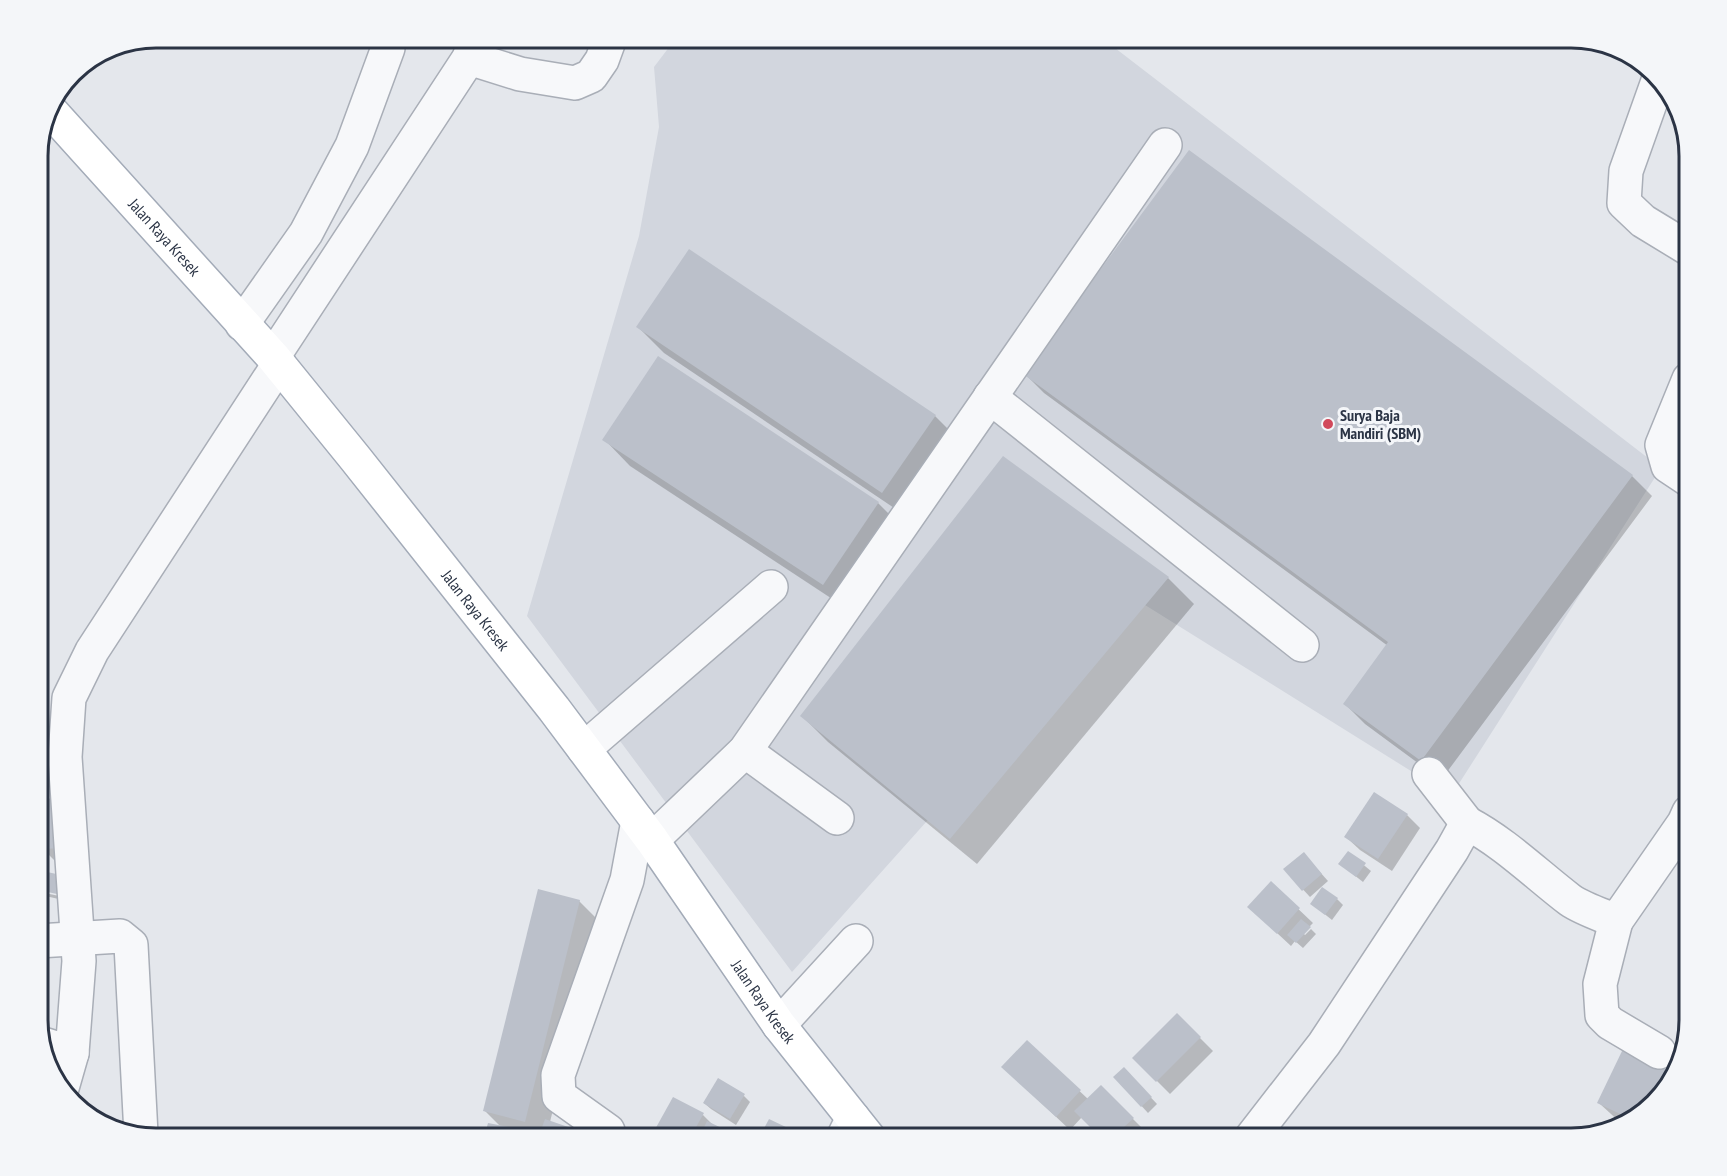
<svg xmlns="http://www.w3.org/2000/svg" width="1727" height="1176" font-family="'PT Sans Narrow',sans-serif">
  <rect width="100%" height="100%" fill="#e4e7ec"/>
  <path fill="#d2d6de" d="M676 38H1102L1661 468 1451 796 1129 595 792 972 527 616 639 236 659 127 654 67Z"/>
  <g fill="#0003">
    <path d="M637 326 935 416 961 442 909 518 664 353Z"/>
    <path d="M1024 373 1632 476 1652 496 1441 780 1365 724 1345 704 1388 646 1044 393Z"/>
    <path d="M604 439 878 503 904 529 849 610 630 466Z"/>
    <path d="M1168 578 1194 604 977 864 828 742 802 716Z"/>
    <path d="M40 801 78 861 56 862 43 849Z"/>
    <path d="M1407 815 1420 828 1392 871 1360 850 1346 837Z"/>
    <path d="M1349 853 1371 871 1363 882 1340 864Z"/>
    <path d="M1310 861 1328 881 1310 897 1285 870Z"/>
    <path d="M38 872 65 894 40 889V892L64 897 63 900 41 895 38 892Z"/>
    <path d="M1271 883 1313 923 1303 933 1305 935 1311 929 1316 934 1303 948 1295 941 1291 946 1263 920Z"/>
    <path d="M1337 899 1343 905 1332 920 1312 904Z"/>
    <path d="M579 901 599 921 550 1122 597 1138H535L525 1136 524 1138H486L489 1125 501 1127 485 1111Z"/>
    <path d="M1177 1015 1213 1051 1170 1094 1134 1058Z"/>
    <path d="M1027 1042 1088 1099 1101 1087 1146 1132 1139 1138H1103L1082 1117 1070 1130 1017 1080Z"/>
    <path d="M1624 1051 1673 1075 1669 1086 1630 1123 1623 1125 1599 1103Z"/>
    <path d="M1124 1069 1157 1104 1148 1113 1115 1077Z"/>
    <path d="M744 1096 750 1102 736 1125 711 1109 704 1103Z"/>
    <path d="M703 1115 715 1127 729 1133 735 1138H661L655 1133Z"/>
    <path d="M770 1121 806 1138H761Z"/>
  </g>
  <g fill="#bbc0ca">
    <path d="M1189 150 1633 475 1421 761 1343 704 1388 642 1023 374Z"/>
    <path d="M689 249 936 415 882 493 636 327Z"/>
    <path d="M658 356 879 502 823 585 602 440Z"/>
    <path d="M1003 456 1169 577 950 839 800 716Z"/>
    <path d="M1374 792 1408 814 1378 859 1344 837Z"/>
    <path d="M62 798 65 848 41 849 39 799Z"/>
    <path d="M1348 851 1366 863 1356 877 1338 864Z"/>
    <path d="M1304 852 1322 874 1302 891 1283 869Z"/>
    <path d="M38 870 61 875 57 894 38 890Z"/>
    <path d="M1271 881 1300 908 1277 934 1247 907Z"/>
    <path d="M1322 887 1338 898 1325 915 1310 904Z"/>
    <path d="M538 889 580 900 525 1122 483 1111Z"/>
    <path d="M1301 919 1311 927 1296 943 1287 935Z"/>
    <path d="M1177 1013 1201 1037 1156 1082 1132 1058Z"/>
    <path d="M1027 1040 1081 1090 1056 1117 1001 1067Z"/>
    <path d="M1623 1049 1673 1073 1669 1086 1633 1120 1597 1103Z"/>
    <path d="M1124 1067 1152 1097 1141 1107 1113 1077Z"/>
    <path d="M718 1078 745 1094 730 1119 703 1103Z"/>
    <path d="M1101 1085 1134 1118 1112 1138H1101L1074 1111Z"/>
    <path d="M673 1097 704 1113 690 1138H663L653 1133Z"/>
    <path d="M545 1119 600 1138H538Z"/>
    <path d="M769 1119 809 1138H759Z"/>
    <path d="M707 1121 730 1132 727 1138H699Z"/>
    <path d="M488 1123 519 1129 517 1138H484Z"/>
  </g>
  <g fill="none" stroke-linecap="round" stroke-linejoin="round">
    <defs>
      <g id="minor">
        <path d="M469 58 520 74 575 83 591 76 602 60 610 38"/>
        <path d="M1658 81 1626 171 1624 203 1643 221 1689 249"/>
        <path d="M242 324 306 233 352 146 388 48 387 38"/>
        <path d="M273 357 469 58 476 38"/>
        <path d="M1689 379 1662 445 1668 466 1689 480"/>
        <path d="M990 397 1302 645"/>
        <path d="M584 749 771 587"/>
        <path d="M745 751 837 818"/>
        <path d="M1429 774 1467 823"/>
        <path d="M652 840 745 751 1165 145"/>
        <path d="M1616 921 1600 984 1602 1015 1610 1023 1659 1052"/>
        <path d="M38 941 120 936 131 945 141 1134"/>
        <path d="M779 1025 856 941"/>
        <path d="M43 1044 72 1053"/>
        <path d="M62 1088 72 1053 79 961 65 757 69 698 92 651 279 364"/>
        <path d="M608 1131 559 1096 558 1075 627 880 638 821"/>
        <path d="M843 1138 853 1118"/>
        <path d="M1251 1138 1324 1044 1452 850 1467 823C1505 843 1536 874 1570 900 1583 909 1602 915 1616 921L1684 823 1689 812"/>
      </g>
      <g id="major">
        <path id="s1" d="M48 108 273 357 355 458 554 709 652 840 779 1025 869 1138"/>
      </g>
    </defs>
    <use href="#minor" stroke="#a9aeb7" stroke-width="36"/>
    <use href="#major" stroke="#a3abb8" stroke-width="36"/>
    <use href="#minor" stroke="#f7f8fa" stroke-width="33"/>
    <use href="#major" stroke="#fff" stroke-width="33"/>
  </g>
  <circle fill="#d1495b" stroke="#f4f6f9" stroke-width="2" cx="1328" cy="424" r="6"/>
  <g text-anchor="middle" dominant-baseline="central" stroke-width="6" stroke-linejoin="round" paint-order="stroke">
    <g font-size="16" fill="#2b3445" stroke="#f4f6f9">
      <text stroke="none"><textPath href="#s1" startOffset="174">Jalan Raya Kresek</textPath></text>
      <text stroke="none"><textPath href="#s1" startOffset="660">Jalan Raya Kresek</textPath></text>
      <text stroke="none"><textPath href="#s1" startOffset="1146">Jalan Raya Kresek</textPath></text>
    </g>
    <g font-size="16" font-weight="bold" fill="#2b3445" stroke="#f4f6f9" text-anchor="start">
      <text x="1340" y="415">Surya Baja<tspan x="1340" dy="18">Mandiri (SBM)</tspan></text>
    </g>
  </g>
  <path d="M0 0H1727V1176H0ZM156 48H1571A108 108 0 0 1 1679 156V1020A108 108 0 0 1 1571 1128H156A108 108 0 0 1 48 1020V156A108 108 0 0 1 156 48Z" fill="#f4f6f9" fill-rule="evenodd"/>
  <path fill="none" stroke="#2b3445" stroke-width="3" d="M156 48H1571A108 108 0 0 1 1679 156V1020A108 108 0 0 1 1571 1128H156A108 108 0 0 1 48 1020V156A108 108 0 0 1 156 48Z"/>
</svg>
